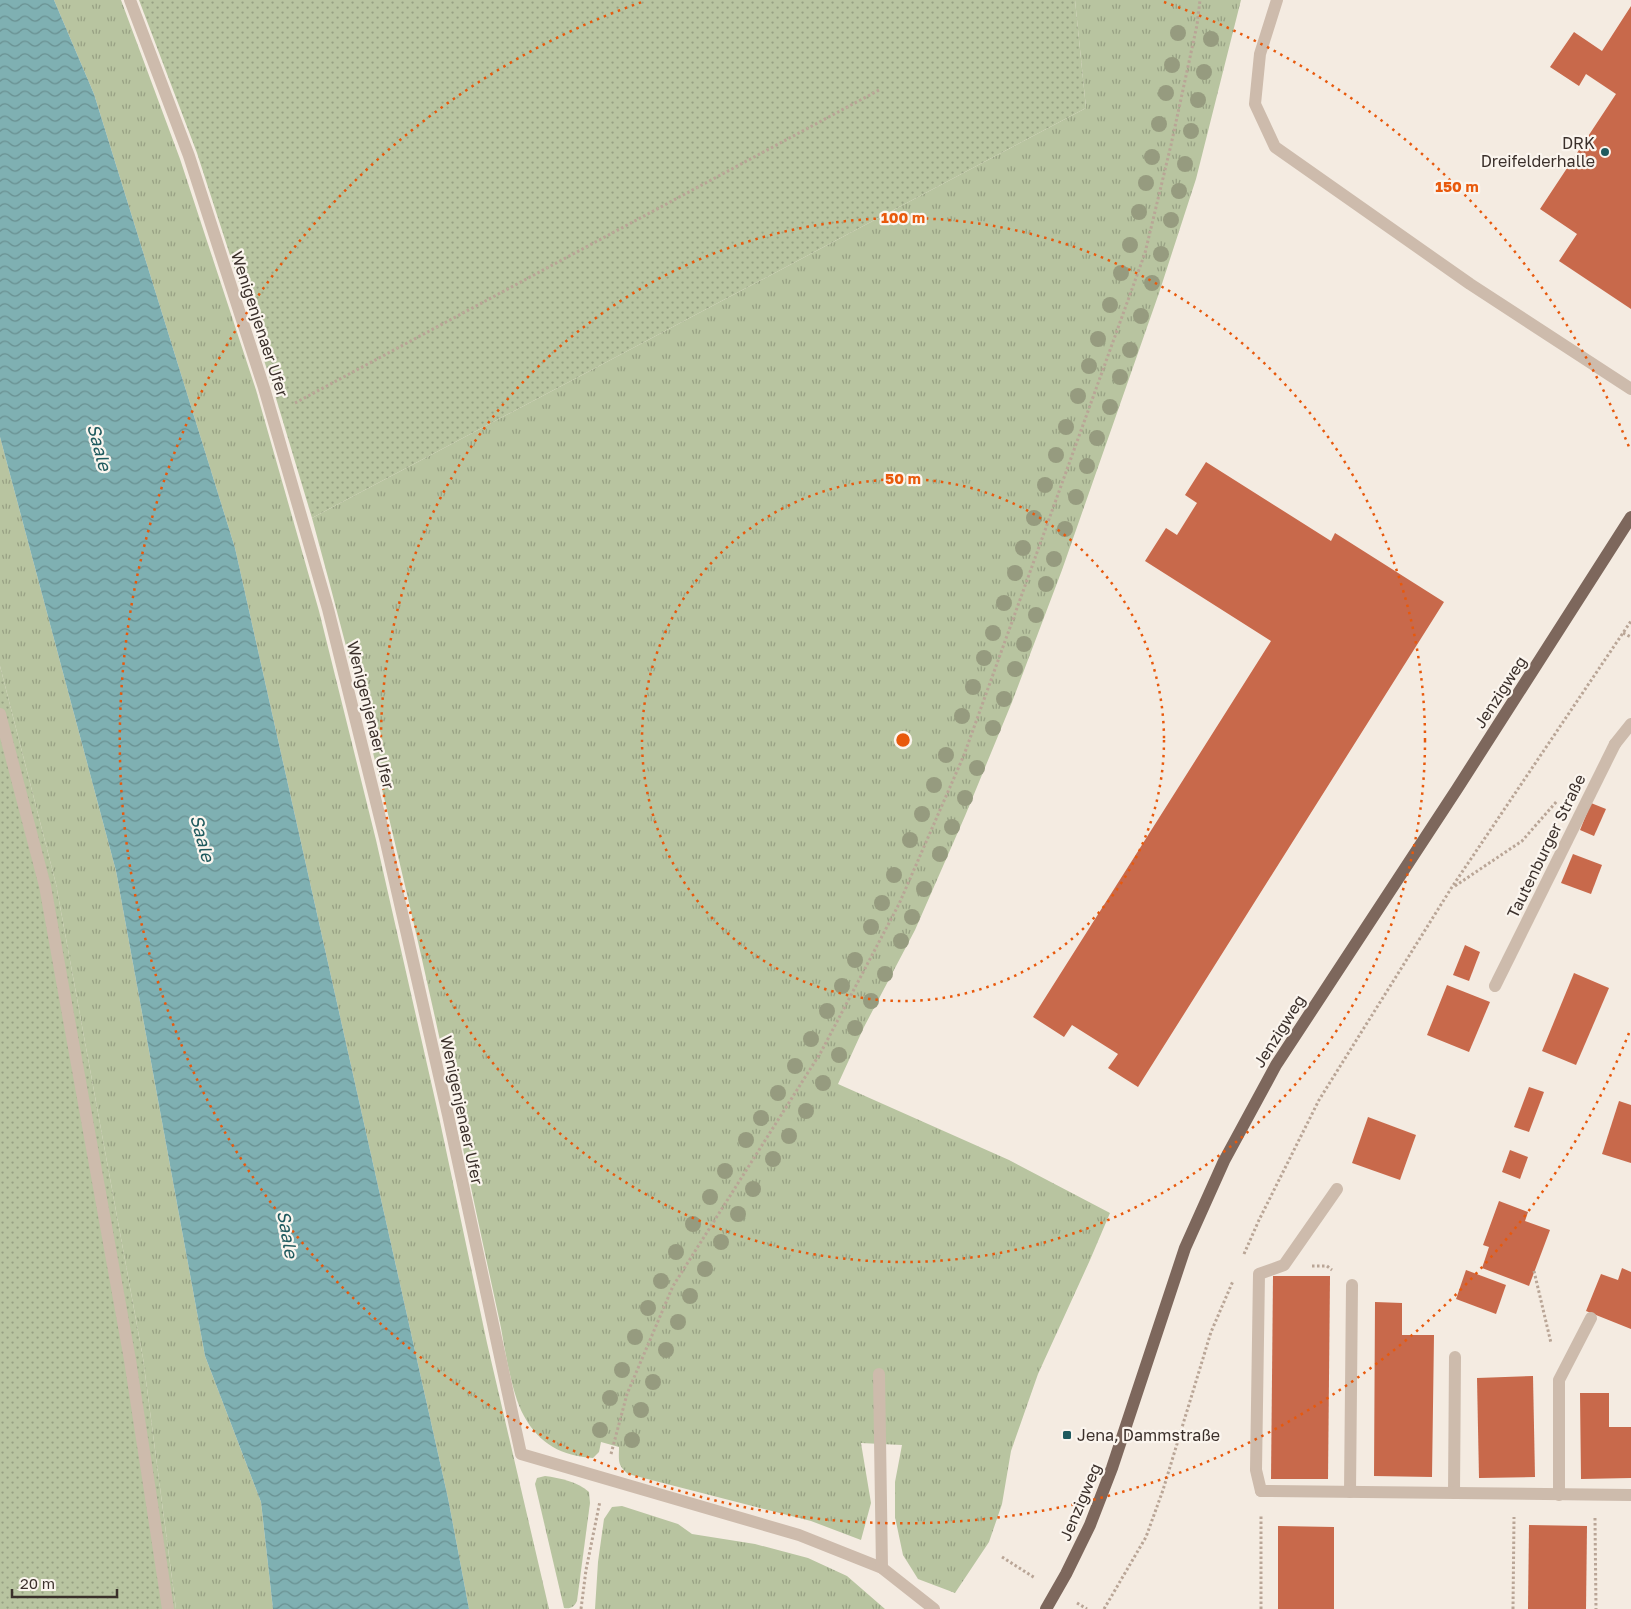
<svg xmlns="http://www.w3.org/2000/svg" width="1631" height="1609" font-family="'Golos Text',sans-serif">
  <defs>
    <pattern id="grass-tufts" width="24" height="20" patternUnits="userSpaceOnUse" patternTransform="scale(1.25)"><rect width="24" height="20" fill="#b8c4a0"/><path d="M3 7l-1-3M5 7V3M7 7l1-3M15 17l-1-3M17 17v-4M19 17l1-3" fill="none" stroke="#97a083"/></pattern>
    <pattern id="garden-dots" width="8" height="8" patternUnits="userSpaceOnUse" patternTransform="scale(1.25)"><rect width="8" height="8" fill="#b8c4a0"/><path d="M2 2h.1M6 6h.1" fill="none" stroke="#97a083" stroke-width="1.8" stroke-linecap="round"/></pattern>
    <pattern id="water-waves" width="16" height="10" patternUnits="userSpaceOnUse" patternTransform="scale(1.25)"><rect width="16" height="10" fill="#7fb0b2"/><path d="M0 5q4-4 8 0t8 0" fill="none" stroke="#699091"/></pattern>
  </defs>
  <rect width="100%" height="100%" fill="#f4ebe1"/>
  <g fill="url(#grass-tufts)">
    <path d="M54 0H121L180 159 256 390 319 611 376 840 439 1117 487 1343 549 1609H469L448 1498 235 548 94 94Z"/>
    <path d="M1075 0H1241L1196 179 1159 293 1062 570 1012 702 965 816 915 930 864 1027 838 1084 1009 1160 1110 1213 1090 1260 1038 1374 1011 1451 1002 1504 989 1542 955 1593 918 1579 903 1555 895 1517V1482L902 1445 861 1443 871 1503 861 1540 811 1521 628 1474C617 1465 619 1461 619 1447L601 1442 599 1452 593 1458C562 1456 539 1444 524 1416 511 1393 505 1348 500 1323 486 1258 472 1194 459 1129 416 924 367 720 312 518L1086 108Z"/>
    <path d="M0 437 116 871 205 1356 261 1502 273 1609H176L143 1358 56 884 0 666Z"/>
    <path d="M545 1476C560 1478 578 1482 589 1492L590 1503 577 1601C574 1607 571 1609 564 1608L535 1484 537 1478Z"/>
    <path d="M622 1506 678 1524 692 1534 755 1544 808 1558 847 1576 885 1609H595L598 1562 604 1519 612 1507Z"/>
  </g>
  <g fill="url(#garden-dots)">
    <path d="M139 0H1075L1086 108 312 518 272 385 197 153Z"/>
    <path d="M0 666 56 884 143 1358 176 1609H0Z"/>
  </g>
  <path fill="url(#water-waves)" d="M0 0H54L94 94 235 548 448 1498 469 1609H273L261 1502 205 1356 116 871 0 437Z"/>
  <g fill="#c8694b">
    <path d="M1631 6V309L1559 261 1577 234 1540 209 1616 94 1586 74 1579 86 1550 67 1574 32 1602 51Z"/>
    <path d="M1206 462 1331 541 1335 533 1444 602 1138 1087 1108 1068 1118 1054 1072 1025 1064 1037 1033 1017 1271 641 1145 561 1166 528 1177 535 1197 503 1185 495Z"/>
    <path d="M1591 803 1606 809 1594 836 1580 830Z"/>
    <path d="M1573 854 1602 865 1591 894 1561 883Z"/>
    <path d="M1465 945 1480 952 1469 981 1453 975Z"/>
    <path d="M1574 973 1609 988 1576 1065 1542 1051Z"/>
    <path d="M1447 985 1490 1002 1469 1052 1427 1035Z"/>
    <path d="M1529 1087 1544 1092 1529 1132 1514 1127Z"/>
    <path d="M1619 1101 1631 1105V1163L1602 1154Z"/>
    <path d="M1368 1117 1416 1135 1400 1180 1352 1163Z"/>
    <path d="M1510 1150 1528 1157 1520 1179 1502 1172Z"/>
    <path d="M1499 1201 1528 1212 1525 1221 1550 1230 1529 1286 1482 1268 1489 1247 1483 1245Z"/>
    <path d="M1622 1268 1631 1272V1329L1586 1311 1601 1274 1618 1280Z"/>
    <path d="M1466 1270 1506 1285 1496 1314 1456 1299Z"/>
    <path d="M1273 1276H1330L1328 1479H1271Z"/>
    <path d="M1375 1302 1402 1303V1335H1434L1432 1477 1374 1476Z"/>
    <path d="M1533 1376 1535 1477 1479 1478 1477 1378Z"/>
    <path d="M1580 1393H1609V1427H1631V1478L1581 1479Z"/>
    <path d="M1529 1525 1587 1526 1586 1609H1528Z"/>
    <path d="M1278 1526 1334 1527V1609H1278Z"/>
  </g>
  <g fill="none" stroke-linecap="round" stroke-linejoin="round">
    <g stroke="#b9a596" stroke-width="3" stroke-dasharray="2.5 2.5" stroke-linecap="butt">
      <path d="M295 403 881 89"/>
      <path d="M1623 633 1631 637"/>
      <path d="M1455 886 1522 841 1557 801"/>
      <path d="M1244 1254 1259 1220 1319 1100 1452 887 1631 621"/>
      <path d="M1312 1266H1327L1332 1270"/>
      <path d="M1534 1271 1551 1343"/>
      <path d="M611 1454 627 1394 673 1286 821 1052 899 904 964 755 1145 253 1171 145 1197 25 1200 0"/>
      <path d="M1595 1518 1596 1609"/>
      <path d="M1002 1557 1035 1578"/>
      <path d="M1077 1603 1087 1609"/>
      <path d="M581 1609 586 1570 600 1501"/>
      <path d="M1104 1609 1146 1537 1163 1490 1211 1332 1233 1281"/>
      <path d="M1261 1609V1514"/>
      <path d="M1513 1609 1514 1517"/>
    </g>
    <g stroke="#cdbbac" stroke-width="12">
      <path d="M130 0 189 156 264 388 328 609 385 838 448 1115 521 1454 799 1535 882 1568 934 1609"/>
      <path d="M1277 0 1260 54 1255 104 1275 147 1470 284 1631 389"/>
      <path d="M0 714 45 886 130 1360 168 1609"/>
      <path d="M1495 986 1615 744"/>
      <path d="M879 1374 882 1568"/>
      <path d="M1261 1491 1256 1470 1259 1274 1284 1265 1337 1189"/>
      <path d="M1350 1492 1352 1285"/>
      <path d="M1454 1493 1455 1357"/>
      <path d="M1559 1495V1380L1591 1318"/>
    </g>
    <g stroke="#cdbbac" stroke-width="12">
      <path d="M1615 744 1631 724"/>
      <path d="M1261 1491 1631 1495"/>
    </g>
    <path stroke="#7d675c" stroke-width="12" d="M1046 1609 1066 1574 1090 1525 1112 1468 1185 1248 1224 1161 1276 1065 1457 789 1631 517"/>
  </g>
  <g fill="#969b7f">
    <circle cx="1178" cy="33" r="8"/>
    <circle cx="1211" cy="39" r="8"/>
    <circle cx="1172" cy="65" r="8"/>
    <circle cx="1204" cy="72" r="8"/>
    <circle cx="1166" cy="93" r="8"/>
    <circle cx="1198" cy="100" r="8"/>
    <circle cx="1159" cy="124" r="8"/>
    <circle cx="1191" cy="131" r="8"/>
    <circle cx="1152" cy="157" r="8"/>
    <circle cx="1185" cy="164" r="8"/>
    <circle cx="1146" cy="183" r="8"/>
    <circle cx="1179" cy="191" r="8"/>
    <circle cx="1139" cy="212" r="8"/>
    <circle cx="1171" cy="220" r="8"/>
    <circle cx="1130" cy="245" r="8"/>
    <circle cx="1161" cy="254" r="8"/>
    <circle cx="1121" cy="273" r="8"/>
    <circle cx="1152" cy="283" r="8"/>
    <circle cx="1110" cy="305" r="8"/>
    <circle cx="1141" cy="316" r="8"/>
    <circle cx="1098" cy="339" r="8"/>
    <circle cx="1130" cy="350" r="8"/>
    <circle cx="1089" cy="366" r="8"/>
    <circle cx="1120" cy="377" r="8"/>
    <circle cx="1078" cy="396" r="8"/>
    <circle cx="1110" cy="407" r="8"/>
    <circle cx="1066" cy="427" r="8"/>
    <circle cx="1097" cy="438" r="8"/>
    <circle cx="1056" cy="455" r="8"/>
    <circle cx="1087" cy="466" r="8"/>
    <circle cx="1045" cy="485" r="8"/>
    <circle cx="1076" cy="497" r="8"/>
    <circle cx="1034" cy="518" r="8"/>
    <circle cx="1065" cy="529" r="8"/>
    <circle cx="1023" cy="548" r="8"/>
    <circle cx="1054" cy="559" r="8"/>
    <circle cx="1015" cy="573" r="8"/>
    <circle cx="1046" cy="584" r="8"/>
    <circle cx="1004" cy="603" r="8"/>
    <circle cx="1036" cy="615" r="8"/>
    <circle cx="993" cy="633" r="8"/>
    <circle cx="1024" cy="644" r="8"/>
    <circle cx="984" cy="658" r="8"/>
    <circle cx="1015" cy="669" r="8"/>
    <circle cx="973" cy="687" r="8"/>
    <circle cx="1004" cy="699" r="8"/>
    <circle cx="962" cy="716" r="8"/>
    <circle cx="993" cy="728" r="8"/>
    <circle cx="946" cy="755" r="8"/>
    <circle cx="977" cy="768" r="8"/>
    <circle cx="934" cy="785" r="8"/>
    <circle cx="965" cy="798" r="8"/>
    <circle cx="922" cy="814" r="8"/>
    <circle cx="952" cy="827" r="8"/>
    <circle cx="910" cy="840" r="8"/>
    <circle cx="940" cy="854" r="8"/>
    <circle cx="894" cy="875" r="8"/>
    <circle cx="924" cy="889" r="8"/>
    <circle cx="882" cy="903" r="8"/>
    <circle cx="912" cy="917" r="8"/>
    <circle cx="871" cy="927" r="8"/>
    <circle cx="901" cy="941" r="8"/>
    <circle cx="855" cy="960" r="8"/>
    <circle cx="885" cy="974" r="8"/>
    <circle cx="842" cy="986" r="8"/>
    <circle cx="871" cy="1001" r="8"/>
    <circle cx="827" cy="1011" r="8"/>
    <circle cx="855" cy="1028" r="8"/>
    <circle cx="811" cy="1039" r="8"/>
    <circle cx="839" cy="1055" r="8"/>
    <circle cx="795" cy="1066" r="8"/>
    <circle cx="823" cy="1083" r="8"/>
    <circle cx="778" cy="1093" r="8"/>
    <circle cx="806" cy="1111" r="8"/>
    <circle cx="761" cy="1118" r="8"/>
    <circle cx="789" cy="1136" r="8"/>
    <circle cx="746" cy="1140" r="8"/>
    <circle cx="773" cy="1159" r="8"/>
    <circle cx="725" cy="1171" r="8"/>
    <circle cx="753" cy="1189" r="8"/>
    <circle cx="710" cy="1197" r="8"/>
    <circle cx="738" cy="1214" r="8"/>
    <circle cx="693" cy="1224" r="8"/>
    <circle cx="721" cy="1242" r="8"/>
    <circle cx="676" cy="1252" r="8"/>
    <circle cx="705" cy="1269" r="8"/>
    <circle cx="661" cy="1281" r="8"/>
    <circle cx="690" cy="1296" r="8"/>
    <circle cx="648" cy="1308" r="8"/>
    <circle cx="678" cy="1322" r="8"/>
    <circle cx="635" cy="1337" r="8"/>
    <circle cx="666" cy="1350" r="8"/>
    <circle cx="622" cy="1370" r="8"/>
    <circle cx="653" cy="1382" r="8"/>
    <circle cx="610" cy="1398" r="8"/>
    <circle cx="641" cy="1410" r="8"/>
    <circle cx="600" cy="1430" r="8"/>
    <circle cx="632" cy="1440" r="8"/>
  </g>
  <g fill="none" stroke="#e8590c" stroke-width="2.5" stroke-dasharray="2.5 5">
    <circle cx="903" cy="740" r="261"/>
    <circle cx="903" cy="740" r="522"/>
    <path d="M1629 1033A783 783 0 1 1 642 2M1164 2A783 783 0 0 1 1629 447"/>
  </g>
  <g fill="#1f5a5e" stroke="#fbf5ee" stroke-width="2">
    <circle cx="1605" cy="152" r="5"/>
    <rect x="1062" y="1430" width="10" height="10" rx="2.5"/>
  </g>
  <g text-anchor="middle" dominant-baseline="central" stroke-width="4.5" stroke-linejoin="round" paint-order="stroke">
    <g font-size="16" fill="#3b302b" stroke="#fbf5ee" text-anchor="end">
      <text x="1595" y="143">DRK<tspan x="1595" dy="18">Dreifelderhalle</tspan></text>
      <text x="1077" y="1435" text-anchor="start">Jena, Dammstraße</text>
    </g>
    <g font-size="16" fill="#3b302b" stroke="#fbf5ee">
      <text transform="translate(260 324) rotate(72)">Wenigenjenaer Ufer</text>
      <text transform="translate(1500 692) rotate(-57)">Jenzigweg</text>
      <text transform="translate(371 715) rotate(76)">Wenigenjenaer Ufer</text>
      <text transform="translate(1546 846) rotate(-64)">Tautenburger Straße</text>
      <text transform="translate(1279 1031) rotate(-58)">Jenzigweg</text>
      <text transform="translate(462 1110) rotate(78)">Wenigenjenaer Ufer</text>
      <text transform="translate(1080 1502) rotate(-67)">Jenzigweg</text>
    </g>
    <g font-size="18" font-style="italic" fill="#1f5a5e" stroke="#fbf5ee">
      <text transform="translate(100 447) rotate(75)">Saale</text>
      <text transform="translate(203 838) rotate(75)">Saale</text>
      <text transform="translate(288 1234) rotate(80)">Saale</text>
    </g>
  </g>
  <circle cx="903" cy="740" r="8" fill="#e8590c" stroke="#fbf5ee" stroke-width="2.5"/>
  <g font-size="15" text-anchor="middle" font-weight="bold" fill="#e8590c" stroke="#fbf5ee" stroke-width="4.5" stroke-linejoin="round" paint-order="stroke">
    <text x="1457" y="192">150 m</text>
    <text x="903" y="223">100 m</text>
    <text x="903" y="484">50 m</text>
  </g>
  <path d="M12 1589v8h105v-8" fill="none" stroke="#3b302b" stroke-width="2.5"/>
  <text x="20" y="1589" font-size="15" fill="#3b302b" stroke="#fbf5ee" stroke-width="4" paint-order="stroke">20 m</text>
</svg>
